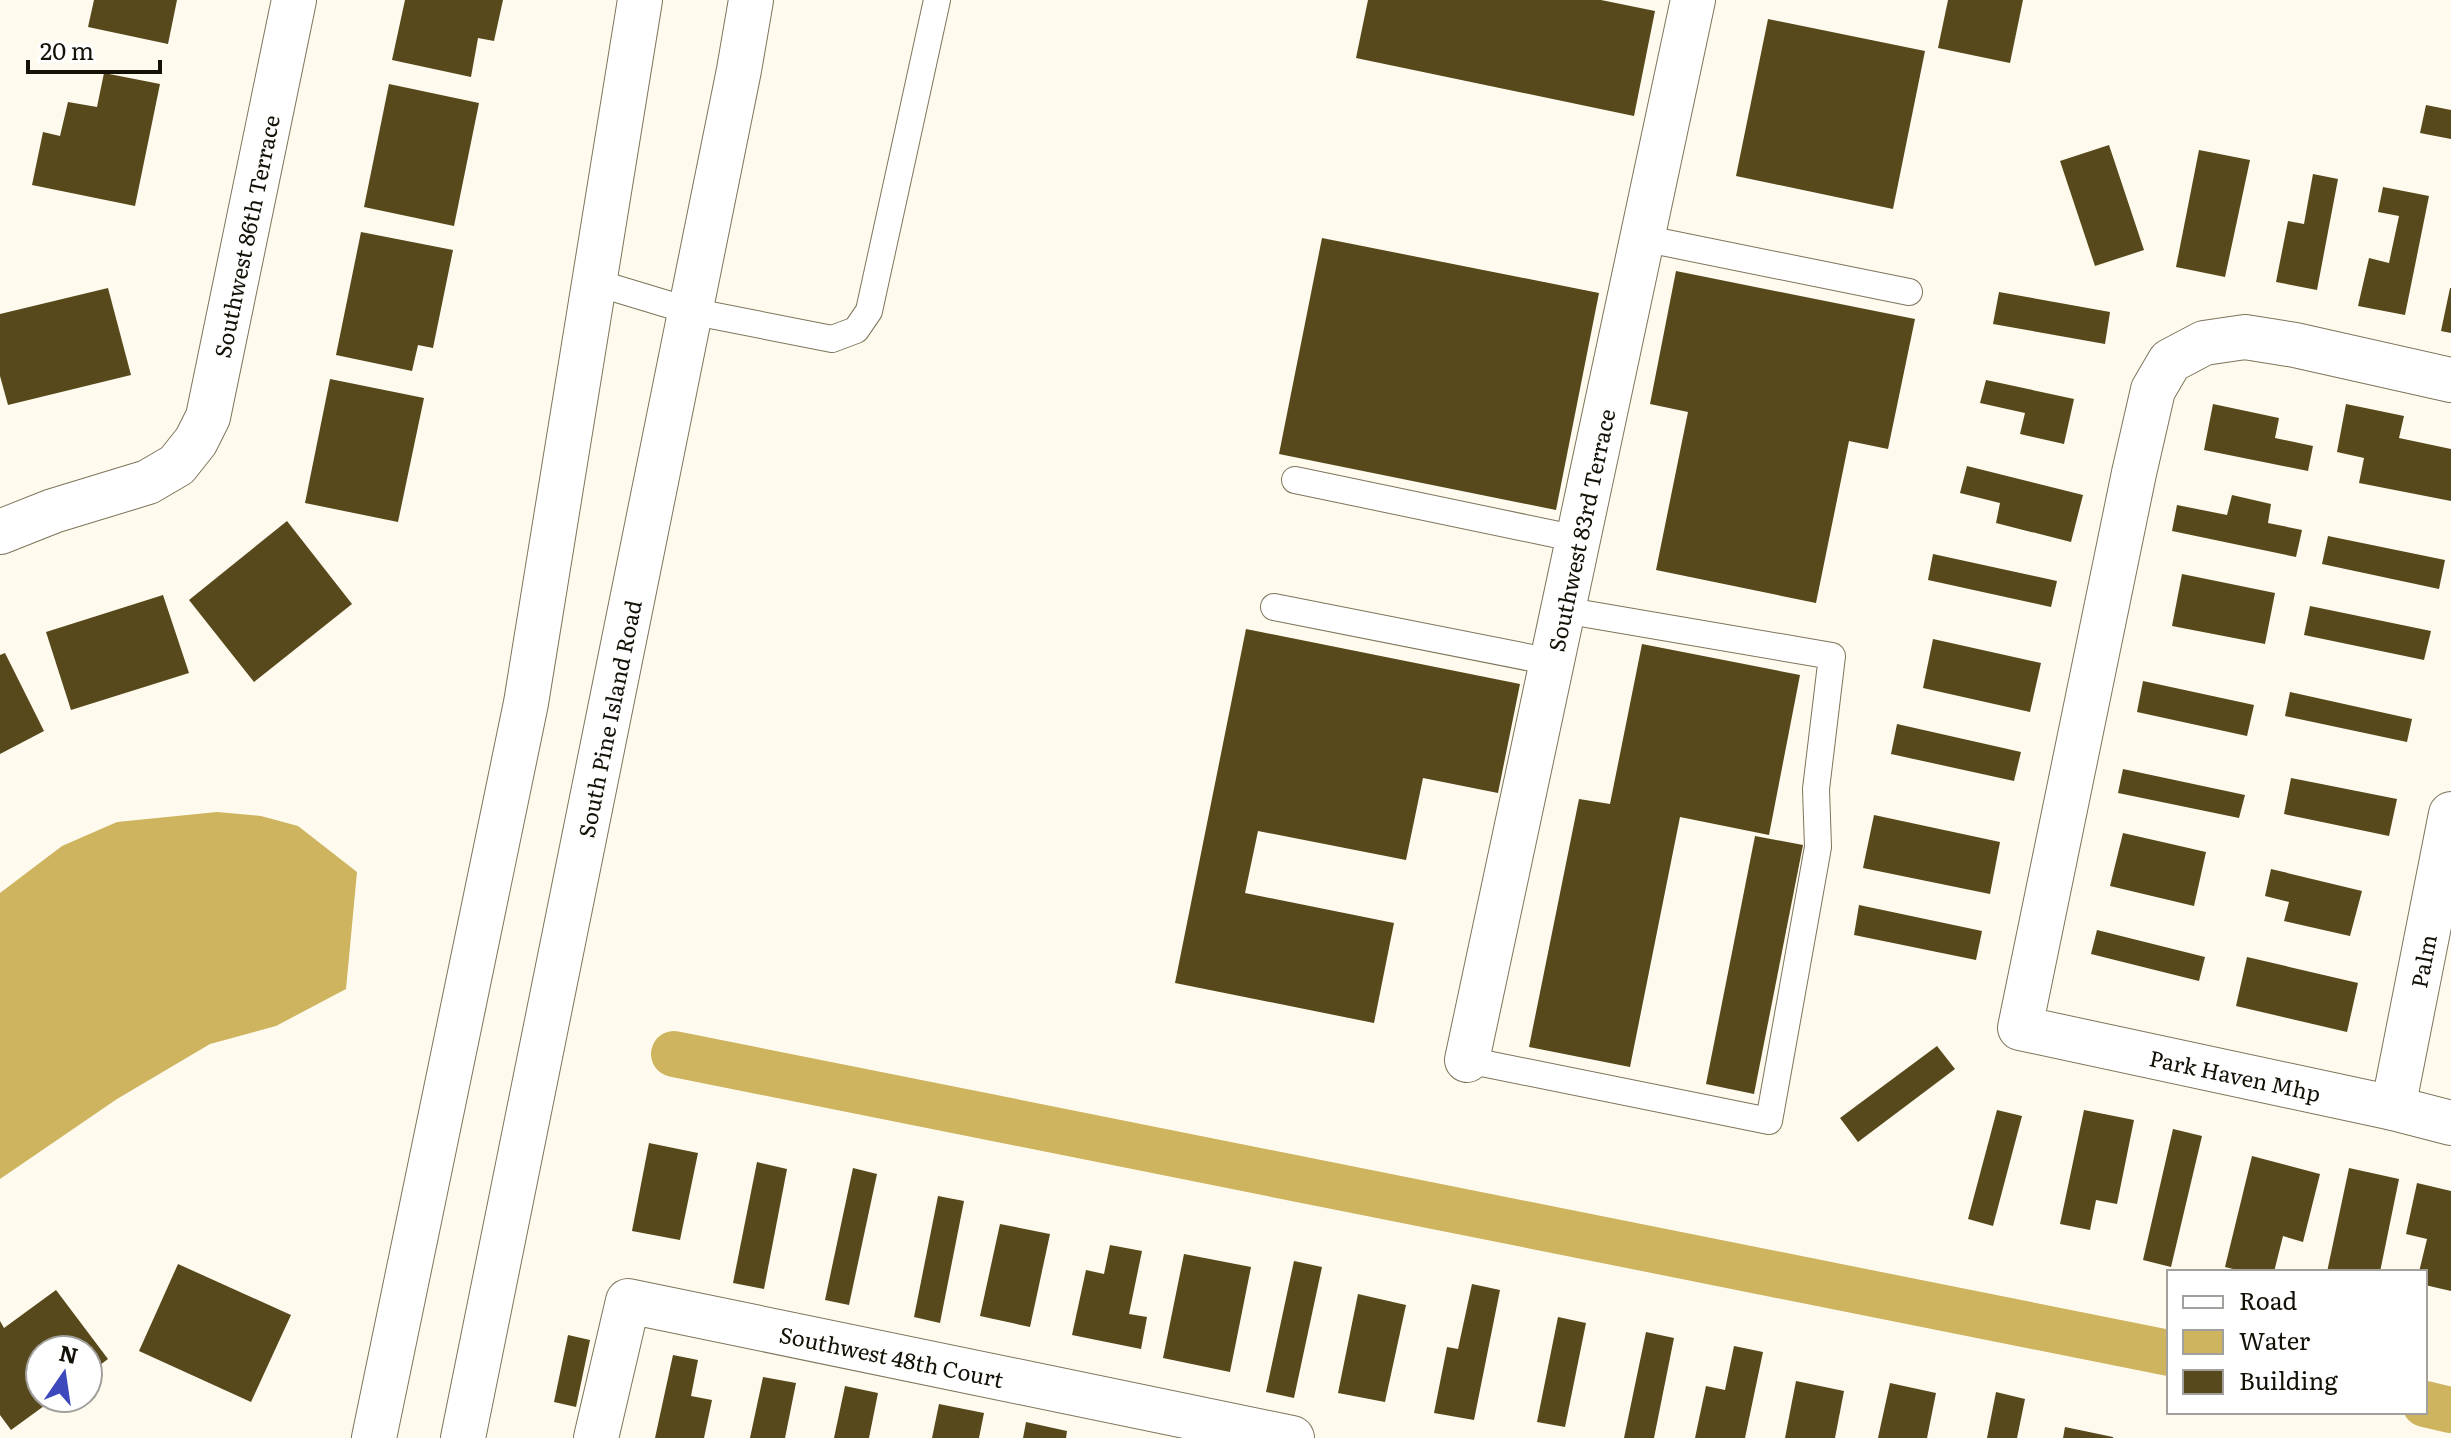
<svg xmlns="http://www.w3.org/2000/svg" width="2451" height="1438" font-family="Literata,serif">
  <rect width="100%" height="100%" fill="#fefaee"/>
  <path fill="#ceb45e" d="M217 812 261 816 298 826 357 872 346 989 276 1026 210 1044 117 1099 0 1179V893L62 846 117 822Z"/>
  <g fill="none" stroke-linecap="round" stroke-linejoin="round">
    <g stroke="#ceb45e" stroke-width="46">
      <path d="M674 1054 2169 1353"/>
      <path d="M2425 1404 2451 1410"/>
    </g>
  </g>
  <g fill="#57491b">
    <path d="M94 0H177L168 44 88 27Z"/>
    <path d="M405 0H503L494 41 478 38 471 77 392 60Z"/>
    <path d="M1368 0H1601L1655 11 1634 116 1356 58Z"/>
    <path d="M1948 0H2023L2010 63 1938 48Z"/>
    <path d="M1768 19 1925 51 1893 209 1736 176Z"/>
    <path d="M104 73 160 84 135 206 32 185 43 132 60 136 68 102 97 107Z"/>
    <path d="M389 84 479 103 454 226 364 207Z"/>
    <path d="M2426 105 2451 110V139L2420 133Z"/>
    <path d="M2109 145 2144 250 2095 266 2060 161Z"/>
    <path d="M2199 150 2250 160 2225 277 2176 267Z"/>
    <path d="M2313 174 2338 179 2317 290 2276 282 2288 221 2304 224Z"/>
    <path d="M2383 187 2429 196 2405 315 2358 306 2369 258 2389 263 2399 216 2378 212Z"/>
    <path d="M361 232 453 250 433 348 418 345 412 371 336 355Z"/>
    <path d="M1322 238 1599 293 1556 510 1279 454Z"/>
    <path d="M1676 271 1915 319 1888 449 1849 441 1816 603 1656 570 1688 412 1650 404Z"/>
    <path d="M108 288 131 375 8 405 0 376V314Z"/>
    <path d="M2450 288H2451V333L2441 331Z"/>
    <path d="M1999 292 2110 312 2105 344 1993 324Z"/>
    <path d="M330 379 424 398 398 522 305 503Z"/>
    <path d="M1986 380 2074 399 2064 444 2020 434 2025 413 1980 403Z"/>
    <path d="M2213 404 2279 418 2275 438 2313 446 2308 471 2204 450Z"/>
    <path d="M2346 404 2404 416 2399 438 2451 449V501L2359 483 2364 458 2337 452Z"/>
    <path d="M1967 466 2083 495 2071 542 1996 523 2000 503 1960 493Z"/>
    <path d="M2232 495 2271 504 2268 523 2302 530 2296 557 2172 531 2177 505 2227 515Z"/>
    <path d="M287 521 352 604 254 682 189 600Z"/>
    <path d="M2328 536 2445 560 2439 589 2322 564Z"/>
    <path d="M1933 554 2057 581 2051 607 1928 580Z"/>
    <path d="M2182 574 2275 593 2265 644 2172 626Z"/>
    <path d="M163 595 189 673 71 710 46 632Z"/>
    <path d="M2310 606 2431 631 2424 660 2304 635Z"/>
    <path d="M1246 629 1520 684 1498 793 1423 778 1406 860 1258 831 1245 893 1394 923 1374 1023 1175 983Z"/>
    <path d="M1933 639 2041 663 2030 712 1923 688Z"/>
    <path d="M1642 644 1800 675 1769 835 1680 817 1630 1067 1529 1047 1579 799 1610 804Z"/>
    <path d="M5 653 44 731 0 754V655Z"/>
    <path d="M2143 681 2254 705 2247 736 2137 712Z"/>
    <path d="M2290 692 2412 719 2407 742 2285 716Z"/>
    <path d="M1897 724 2021 752 2014 781 1891 754Z"/>
    <path d="M2123 769 2245 795 2239 818 2118 793Z"/>
    <path d="M2291 778 2397 799 2389 836 2284 814Z"/>
    <path d="M1874 815 2000 842 1990 894 1863 868Z"/>
    <path d="M2123 833 2206 852 2194 906 2110 886Z"/>
    <path d="M1755 836 1803 845 1754 1094 1706 1084Z"/>
    <path d="M2271 869 2362 891 2350 936 2284 921 2289 902 2265 896Z"/>
    <path d="M1859 905 1982 931 1976 960 1854 935Z"/>
    <path d="M2097 930 2205 957 2199 981 2091 954Z"/>
    <path d="M2247 957 2358 983 2347 1032 2236 1006Z"/>
    <path d="M1937 1046 1955 1069 1858 1142 1840 1118Z"/>
    <path d="M1997 1110 2022 1116 1993 1226 1968 1219Z"/>
    <path d="M2084 1110 2134 1120 2117 1204 2096 1200 2090 1230 2060 1224Z"/>
    <path d="M2173 1129 2202 1136 2171 1267 2143 1260Z"/>
    <path d="M649 1143 698 1153 680 1240 632 1231Z"/>
    <path d="M2252 1156 2320 1174 2303 1242 2283 1236 2274 1272H2245L2225 1267Z"/>
    <path d="M757 1162 787 1169 764 1289 733 1283Z"/>
    <path d="M853 1168 877 1174 849 1305 825 1300Z"/>
    <path d="M2349 1168 2399 1179 2380 1272H2327Z"/>
    <path d="M2417 1183 2451 1191V1291L2425 1285V1272H2419L2427 1239 2406 1234Z"/>
    <path d="M938 1196 964 1201 940 1323 914 1317Z"/>
    <path d="M1000 1224 1050 1234 1030 1327 980 1316Z"/>
    <path d="M1110 1245 1142 1251 1129 1314 1147 1317 1141 1349 1072 1335 1086 1270 1104 1274Z"/>
    <path d="M1184 1254 1251 1267 1230 1372 1163 1358Z"/>
    <path d="M1294 1261 1322 1267 1294 1398 1266 1392Z"/>
    <path d="M178 1264 291 1315 251 1402 139 1351Z"/>
    <path d="M1472 1284 1500 1290 1474 1420 1434 1413 1447 1347 1458 1349Z"/>
    <path d="M56 1290 108 1359 88 1374V1350H40V1398H55L11 1430 0 1415V1321L4 1328Z"/>
    <path d="M1358 1294 1406 1305 1385 1402 1338 1393Z"/>
    <path d="M1558 1317 1586 1323 1565 1427 1537 1422Z"/>
    <path d="M1646 1332 1674 1338 1654 1438H1624Z"/>
    <path d="M568 1335 590 1340 576 1407 554 1402Z"/>
    <path d="M1734 1346 1763 1352 1745 1438H1695L1706 1386 1725 1390Z"/>
    <path d="M673 1355 698 1360 691 1396 712 1400 704 1438H655Z"/>
    <path d="M763 1377 796 1383 785 1438H750Z"/>
    <path d="M1796 1381 1844 1391 1835 1438H1785Z"/>
    <path d="M1890 1383 1936 1393 1927 1438H1878Z"/>
    <path d="M845 1386 878 1393 869 1438H834Z"/>
    <path d="M1996 1392 2025 1399 2017 1438H1987Z"/>
    <path d="M939 1404 984 1413 979 1438H932Z"/>
    <path d="M1026 1422 1067 1431 1066 1438H1023Z"/>
    <path d="M2065 1427 2113 1437V1438H2063Z"/>
  </g>
  <g fill="none" stroke-linecap="round" stroke-linejoin="round">
    <defs>
      <g id="service">
        <path d="M1642 238 1909 292"/>
        <path d="M594 282 690 311 832 339 856 330 869 311 937 0"/>
        <path d="M1295 480 1578 539"/>
        <path d="M1274 607 1552 662"/>
        <path d="M1467 1060 1769 1121 1818 847 1816 789 1832 656 1563 610"/>
      </g>
      <g id="minor">
        <path id="s1" d="M2451 380 2295 345 2245 337 2204 343 2170 361 2153 390 2134 473 2020 1028 2393 1108 2451 1123"/>
        <path id="s2" d="M0 532 53 511 148 482 177 465 196 441 208 417 294 0"/>
        <path id="s3" d="M1467 1060 1693 0"/>
        <path id="s4" d="M2393 1108 2451 814"/>
        <path id="s5" d="M596 1438 628 1301 1292 1438"/>
      </g>
      <g id="secondary">
        <path d="M374 1438 526 703 640 0"/>
        <path id="s6" d="M463 1438 739 70 751 0"/>
      </g>
    </defs>
    <use href="#service" stroke="#7d7459" stroke-width="28"/>
    <use href="#minor" stroke="#7d7459" stroke-width="46"/>
    <use href="#secondary" stroke="#7d7459" stroke-width="46"/>
    <use href="#service" stroke="#fff" stroke-width="26"/>
    <use href="#minor" stroke="#fff" stroke-width="44"/>
    <use href="#secondary" stroke="#fff" stroke-width="44"/>
  </g>
  <g text-anchor="middle" dominant-baseline="central" stroke-width="8" stroke-linejoin="round" paint-order="stroke">
    <g font-size="22" fill="#141107" stroke="#fff">
      <text stroke="none"><textPath href="#s2" startOffset="432">Southwest 86th Terrace</textPath></text>
      <text stroke="none"><textPath href="#s3" startOffset="542">Southwest 83rd Terrace</textPath></text>
      <text stroke="none"><textPath href="#s6" startOffset="734">South Pine Island Road</textPath></text>
      <text stroke="none"><textPath href="#s4" startOffset="150">Palm</textPath></text>
      <text stroke="none"><textPath href="#s1" startOffset="1196">Park Haven Mhp</textPath></text>
      <text stroke="none"><textPath href="#s5" startOffset="410">Southwest 48th Court</textPath></text>
    </g>
  </g>
  <rect x="2167" y="1270" width="260" height="144" fill="#ffffff" stroke="#a1a09c" stroke-width="2"/>
  <rect x="2183" y="1296" width="40" height="12" fill="#ffffff" stroke="#a1a09c" stroke-width="2"/>
  <text x="2239" y="1310" font-size="24" fill="#141107">Road</text>
  <rect x="2183" y="1330" width="40" height="24" fill="#ceb45e" stroke="#a1a09c" stroke-width="2"/>
  <text x="2239" y="1350" font-size="24" fill="#141107">Water</text>
  <rect x="2183" y="1370" width="40" height="24" fill="#57491b" stroke="#a1a09c" stroke-width="2"/>
  <text x="2239" y="1390" font-size="24" fill="#141107">Building</text>
  <g transform="translate(64 1374) rotate(13)"><circle r="38" fill="#ffffff" stroke="#a1a09c" stroke-width="2"/>
  <path d="M0-6L14 30L0 20L-14 30Z" fill="#3c48bc"/>
  <text y="-12" font-size="22" font-weight="bold" text-anchor="middle" fill="#141107">N</text>
  </g>
  <path d="M28 60v12h132v-12" fill="none" stroke="#141107" stroke-width="4"/>
  <text x="40" y="60" font-size="24" fill="#141107" stroke="#ffffff" stroke-width="6" paint-order="stroke">20 m</text>
</svg>
